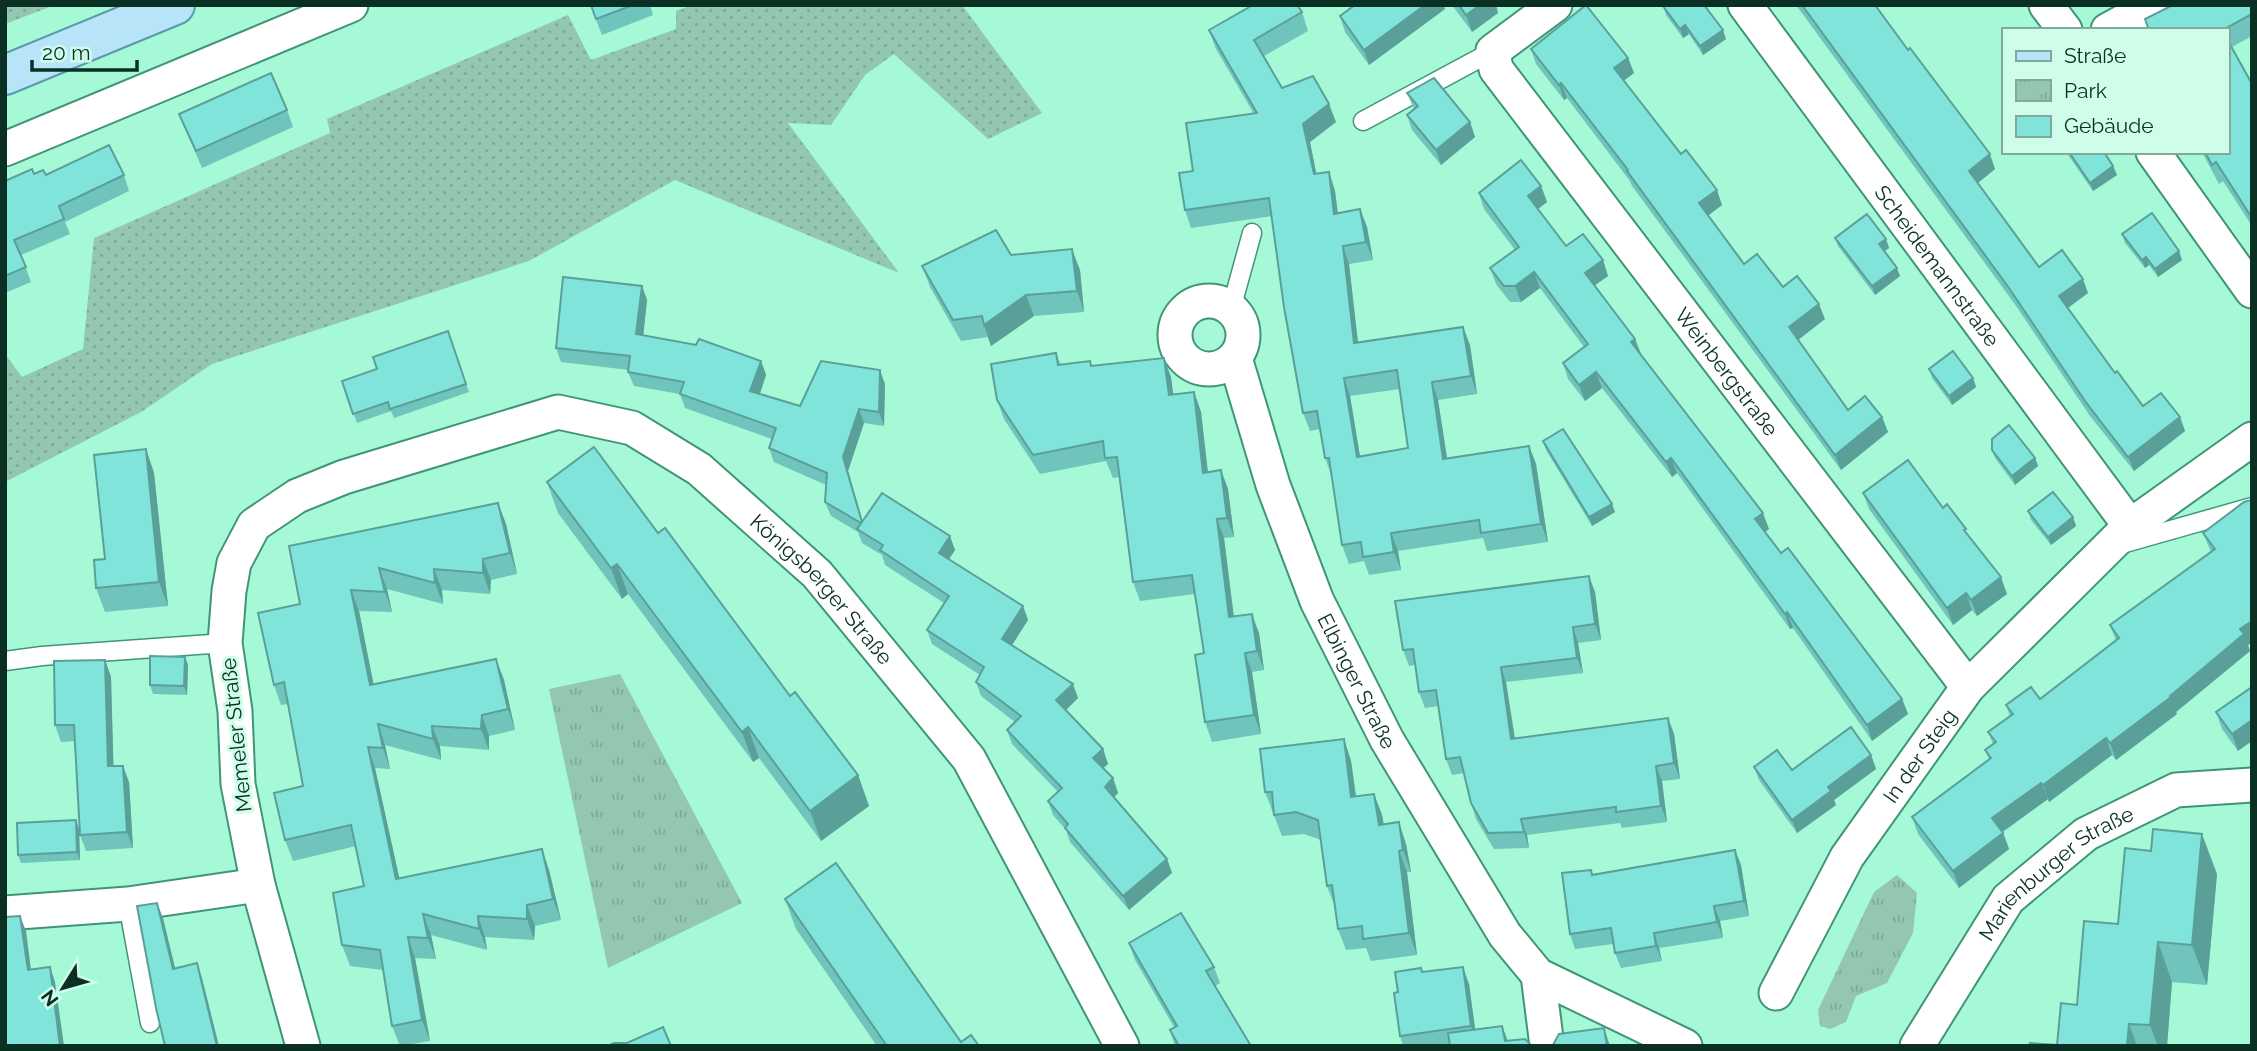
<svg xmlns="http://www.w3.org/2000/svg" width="2257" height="1051" font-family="Raleway,sans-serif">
  <defs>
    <pattern id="grass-dots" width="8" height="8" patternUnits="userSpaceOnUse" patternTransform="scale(1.75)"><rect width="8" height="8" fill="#93c7b1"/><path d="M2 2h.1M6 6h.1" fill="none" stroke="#7dab98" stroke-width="1.8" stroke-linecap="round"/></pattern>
    <pattern id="park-tufts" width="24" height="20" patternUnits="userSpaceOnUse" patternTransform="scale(1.75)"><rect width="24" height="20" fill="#93c7b1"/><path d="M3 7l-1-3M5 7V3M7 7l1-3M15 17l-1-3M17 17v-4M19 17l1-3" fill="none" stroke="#7dab98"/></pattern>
  </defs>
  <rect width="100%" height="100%" fill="#a5f9d7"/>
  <g fill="url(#grass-dots)">
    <path d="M5 5H55L5 24Z"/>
    <path d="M692 5H962L1042 113 988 139 894 54 865 75 831 125 788 123 899 273 675 180 529 261 212 364 141 412 5 482V354L22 377 83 349 94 238 330 133 327 119 568 15 591 60 676 29V11Z"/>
  </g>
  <g fill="url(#park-tufts)">
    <path d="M620 674 742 903 608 968 549 689Z"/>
    <path d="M1897 875 1917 893 1913 933 1887 983 1856 996 1846 1022 1830 1029 1820 1026 1818 1010 1874 892Z"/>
  </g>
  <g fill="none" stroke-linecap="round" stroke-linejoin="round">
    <defs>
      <g id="lane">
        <path d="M1363 121 1493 51"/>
        <path d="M1231 309 1252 233"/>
        <path d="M2118 545 2252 507"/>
        <path d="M5 661 42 656 225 643"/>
        <path d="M128 904 150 1023"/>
      </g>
      <g id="street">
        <path id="s1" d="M1555 5 1493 51 1496 69 1968 687"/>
        <path id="s2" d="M1745 5 2130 526"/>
        <path d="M2046 5 2065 30"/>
        <path d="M2108 30 2154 5"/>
        <path d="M5 149 351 5"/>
        <path d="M2153 152 2252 291"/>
        <circle cx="1209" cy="335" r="34"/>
        <path id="s3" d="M1235 358 1273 485 1317 601 1387 740 1505 935 1538 975 1685 1046"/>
        <path d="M5 913 128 904 258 885"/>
        <path d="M1538 975 1547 1046"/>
        <path id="s4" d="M1776 993 1847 857 1968 687 2130 526 2252 439"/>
        <path id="s5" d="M303 1046 258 885 238 784 235 711 225 643 229 591 234 563 254 525 297 496 344 477 558 412 632 428 699 469 817 574 969 759 1122 1046"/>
        <path id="s6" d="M1917 1046 2008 899 2086 834 2176 790 2252 785"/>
      </g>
      <path id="primary" d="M5 75 175 5"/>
    </defs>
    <use href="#lane" stroke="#419577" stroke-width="21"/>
    <use href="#street" stroke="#419577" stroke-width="37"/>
    <use href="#primary" stroke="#5b99aa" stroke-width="42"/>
    <use href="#lane" stroke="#fff" stroke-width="18"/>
    <use href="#street" stroke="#fff" stroke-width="33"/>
    <use href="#primary" stroke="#b7e4f8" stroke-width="38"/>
  </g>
  <g fill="#6fc4bb" fill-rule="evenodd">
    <path d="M590 5H650L653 15 602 35Z"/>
    <path d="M1452 5H1496L1498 13 1472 32Z"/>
    <path d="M1796 5H1875L1995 169 1978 183 2039 267 2088 293 2067 308 2115 373 2143 406 2180 417 2185 431 2134 471 2090 416 2014 303Z"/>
    <path d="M2252 5V36L2232 47 2252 84V226L2223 181 2219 184 2202 152H2227V30H2149L2145 19Z"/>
    <path d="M1663 6 1726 39 1703 55 1689 34 1683 38 1666 15Z"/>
    <path d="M1445 9 1369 65 1345 32 1340 16Z"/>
    <path d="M1302 12 1308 31 1264 56 1282 88 1336 122 1310 142 1316 174 1329 172 1335 191 1338 213 1360 209 1367 227 1373 260 1349 264 1358 342 1470 345 1477 394 1438 400 1447 459 1529 446 1536 464 1548 542 1487 551 1483 538 1398 551 1401 570 1369 575 1364 561 1349 564 1342 545 1332 477 1325 458 1320 429 1310 431 1303 413 1272 216 1191 228 1185 210 1193 171 1254 114 1216 49 1209 30ZM1400 389 1408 448 1360 456 1350 396Z"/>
    <path d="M1531 49 1628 58 1634 73 1624 81 1681 154 1722 205 1708 215 1744 264 1783 287 1825 319 1798 340 1848 410 1882 417 1888 432 1841 470 1632 186 1630 181 1567 98 1564 100 1536 64Z"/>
    <path d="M1407 93 1470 122 1475 137 1441 165 1412 130 1407 115 1414 109Z"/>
    <path d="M287 110 293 127 202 168 179 114Z"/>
    <path d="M2066 152H2104L2113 166 2117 175 2093 191Z"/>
    <path d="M34 174 46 175H124L129 191 65 222 70 234 21 255 31 282 5 293V181Z"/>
    <path d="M1541 186 1547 202 1538 209 1566 246 1603 260 1608 276 1595 285 1635 339 1641 354 1769 529 1765 532 1781 553 1902 699 1908 714 1872 741 1793 628 1790 629 1677 473 1672 477 1602 388 1585 401 1568 379 1563 363 1584 347 1540 288 1521 302H1510L1496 284 1490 268 1515 250 1484 209 1479 193Z"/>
    <path d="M2122 234 2179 251 2182 260 2158 277 2149 265 2145 268 2125 243Z"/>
    <path d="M1835 238 1886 239 1889 248 1884 251 1900 276 1875 295 1838 246Z"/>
    <path d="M1011 255 1080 270 1084 312 1034 316 991 346 988 337 961 341 930 287 922 266Z"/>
    <path d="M642 286 647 300 643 335 761 361 766 375 760 394 800 406 885 384 884 426 864 423 848 471 862 521 955 550 949 559 1023 606 1028 620 1012 645 1078 698 1066 710 1103 749 1108 764 1103 768 1113 778 1118 793 1114 797 1167 859 1172 873 1129 910 1070 842 1066 830 1053 815 1048 801 1058 792 1012 744 1007 730 1015 722 981 696 976 682 980 675 932 644 927 630 944 603 885 565 882 555 862 543 858 532 831 516 825 502 826 485 774 462 769 448 772 439 685 408 680 394 634 386 628 372 629 370 561 362 556 348Z"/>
    <path d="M448 331 469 392 394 418 391 411 357 423 342 381 377 369Z"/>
    <path d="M1056 353 1061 365 1091 366 1171 377 1173 395 1194 392 1201 412 1208 472 1221 470 1228 489 1234 537 1224 538 1234 616 1259 633 1264 670 1252 672 1261 734 1212 742 1205 722 1204 653 1195 594 1140 601 1133 582 1119 477 1113 478 1106 461 1040 474 1004 419 997 400Z"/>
    <path d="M1929 369 1973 378 1976 387 1952 405 1932 378Z"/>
    <path d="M1543 441 1615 512 1592 526 1546 450Z"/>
    <path d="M146 449 154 473 168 606 105 612 96 588 105 559Z"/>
    <path d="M1992 450 2035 458 2038 466 2015 485 1995 458Z"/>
    <path d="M547 482 658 533 790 696 858 775 869 806 821 841 759 758 753 762 628 594 622 599 558 513Z"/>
    <path d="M1863 493 1943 508 1968 536 2007 594 1977 616 1972 610 1953 625 1869 509Z"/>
    <path d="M2244 502 2252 642 2248 645 2250 651 2176 712 2177 714 2116 760 2112 755 2049 802 2048 799 2003 832 2009 849 1959 888 1918 834 1912 817 1989 759 1985 750 1993 744 1988 732 2010 716 2006 705 2040 699 2116 641 2110 625 2211 552 2203 533Z"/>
    <path d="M498 503 506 524 517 574 491 580 490 594 442 590 443 604 387 589 392 612 359 611 373 684 496 659 504 680 515 730 489 736V750L440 746 441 760 385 745 390 769 375 768 399 878 542 849 549 870 561 920 535 926 534 940 485 937 487 950 431 935 436 959 415 958 430 1041 400 1046 392 1026 383 970 350 966 342 945 364 886 356 846 293 861 285 840 303 786 288 704 281 705 274 685 300 604Z"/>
    <path d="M2028 511 2073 517 2076 526 2051 545 2031 520Z"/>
    <path d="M1595 592 1601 640 1578 643 1583 673 1506 682 1515 738 1668 718 1674 734 1680 779 1662 781 1667 822 1622 828 1620 823 1527 835 1529 848 1494 849 1476 819 1471 803 1464 773 1452 775 1446 759 1438 706 1425 708 1419 692 1415 665 1409 666 1403 650Z"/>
    <path d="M185 657 188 665 187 695 153 694 150 685Z"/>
    <path d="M105 660 111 677 113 766 129 782 133 848 86 851 80 835 75 741 61 742 55 725Z"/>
    <path d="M2252 687 2238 751 2222 729 2216 712Z"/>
    <path d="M1344 739 1351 761 1356 796 1374 794 1382 815 1384 824 1406 844 1411 872H1407L1417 955 1371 961 1366 948 1346 950 1338 929 1335 907 1327 886 1321 840 1304 834 1282 836 1265 792Z"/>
    <path d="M1871 755 1876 769 1834 800 1836 805 1797 833 1759 780 1754 767 1792 770Z"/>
    <path d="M79 829 80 860 21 863 18 855Z"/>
    <path d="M1735 850 1741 865 1749 916 1720 921 1723 938 1659 948 1662 961 1621 968 1615 953 1613 944 1575 949 1570 934 1593 874Z"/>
    <path d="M2217 874 2207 985 2172 982 2167 1046H2030L2057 1045 2118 924Z"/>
    <path d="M785 899 961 1042 979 1046H877L796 929Z"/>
    <path d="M1129 943 1214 967 1220 983 1215 986 1251 1046H1175L1170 1030 1174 1027 1135 960Z"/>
    <path d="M1422 972 1469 984 1475 1029 1502 1026 1508 1041 1532 1046H1403L1400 1036 1398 992Z"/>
  </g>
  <g fill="#5aa099">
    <path d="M1425 5H1444L1445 9 1369 65 1364 50Z"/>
    <path d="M1480 5H1496L1498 13 1472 32 1466 15Z"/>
    <path d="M1685 25 1689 34 1683 38 1680 29Z"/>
    <path d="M1723 30 1726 39 1703 55 1700 46Z"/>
    <path d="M1628 58 1634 73 1620 83 1614 68Z"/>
    <path d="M1561 83 1567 98 1564 100 1559 85Z"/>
    <path d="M1329 104 1336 122 1310 142 1320 192 1314 174 1303 124Z"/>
    <path d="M1470 122 1475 137 1441 165 1436 150Z"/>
    <path d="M1990 154 1995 169 1974 186 1969 171Z"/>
    <path d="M2113 166 2117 175 2093 191 2090 183Z"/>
    <path d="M1329 172 1335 191 1340 232 1334 214Z"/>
    <path d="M1541 186 1547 202 1534 212 1528 196Z"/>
    <path d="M1717 190 1722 205 1705 218 1699 203Z"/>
    <path d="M1360 209 1367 227 1373 260 1366 242Z"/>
    <path d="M1886 239 1889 248 1882 253 1879 244Z"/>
    <path d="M1343 246 1349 264 1360 361 1354 343Z"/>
    <path d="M1072 249 1080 270 1084 312 1077 291Z"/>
    <path d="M2179 251 2182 260 2158 277 2155 269Z"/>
    <path d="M2146 257 2149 265 2145 268 2142 260Z"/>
    <path d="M1603 260 1608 276 1591 288 1585 273Z"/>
    <path d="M1897 268 1900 276 1875 295 1872 286Z"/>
    <path d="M1534 272 1540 288 1521 302 1515 286Z"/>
    <path d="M2083 279 2088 293 2064 311 2059 296Z"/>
    <path d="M642 286 647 300 642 348 636 334Z"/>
    <path d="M1026 295 1034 316 991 346 984 325Z"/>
    <path d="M1819 304 1825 319 1794 343 1789 327Z"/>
    <path d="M1463 327 1470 345 1477 394 1471 376Z"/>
    <path d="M1635 339 1641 354 1631 342Z"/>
    <path d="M1164 358 1171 377 1176 415 1169 395Z"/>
    <path d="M761 361 766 375 756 405 750 391Z"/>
    <path d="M880 370 885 384 884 426 879 412Z"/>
    <path d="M1596 372 1602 388 1585 401 1579 385Z"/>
    <path d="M1344 378 1350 396 1363 475 1357 457Z"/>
    <path d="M1973 378 1976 387 1952 405 1949 396Z"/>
    <path d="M1432 382 1438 400 1450 477 1443 459Z"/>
    <path d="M1194 392 1201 412 1210 492 1203 473Z"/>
    <path d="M859 409 864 423 848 471 867 536 843 457Z"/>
    <path d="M1882 417 1888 432 1841 470 1835 455Z"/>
    <path d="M2180 417 2185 431 2134 471 2128 457Z"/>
    <path d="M1529 446 1536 464 1548 542 1541 524Z"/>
    <path d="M146 449 154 473 168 606 159 582Z"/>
    <path d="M1671 458 1677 473 1672 477 1666 462Z"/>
    <path d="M2035 458 2038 466 2015 485 2012 476Z"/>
    <path d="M1221 470 1228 489 1234 537 1227 518Z"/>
    <path d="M498 503 506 524 517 574 510 553Z"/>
    <path d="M1612 504 1615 512 1592 526 1589 517Z"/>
    <path d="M1763 513 1769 529 1761 535 1755 519Z"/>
    <path d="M2073 517 2076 526 2051 545 2048 537Z"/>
    <path d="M1217 519 1224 538 1236 636 1229 617Z"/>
    <path d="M1391 533 1398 551 1401 570 1394 552Z"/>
    <path d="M950 536 955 550 944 567 939 553Z"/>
    <path d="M483 559 491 580 490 594 483 573Z"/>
    <path d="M617 564 628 594 622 599 611 568Z"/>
    <path d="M379 568 387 589 392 612 385 592Z"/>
    <path d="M434 569 442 590 443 604 435 583Z"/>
    <path d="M1589 576 1595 592 1601 640 1595 624Z"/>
    <path d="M2001 577 2007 594 1977 616 1971 600Z"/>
    <path d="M351 590 359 611 378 706 370 685Z"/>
    <path d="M1966 593 1972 610 1953 625 1947 608Z"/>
    <path d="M1023 606 1028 620 1007 653 1002 639Z"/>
    <path d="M1787 612 1793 628 1790 629 1785 614Z"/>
    <path d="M1252 614 1259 633 1264 670 1257 651Z"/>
    <path d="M2252 621V642L2248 645 2250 651 2176 712 2177 714 2116 760 2110 743 2170 696 2240 629Z"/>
    <path d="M1573 627 1578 643 1583 673 1577 658Z"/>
    <path d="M1245 653 1252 672 1261 734 1254 715Z"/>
    <path d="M185 657 188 665 187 695 184 686Z"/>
    <path d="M496 659 504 680 515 730 508 709Z"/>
    <path d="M105 660 111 677 114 783 108 766Z"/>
    <path d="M1501 667 1506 682 1517 754 1511 739Z"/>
    <path d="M1073 684 1078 698 1061 715 1056 700Z"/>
    <path d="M1902 699 1908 714 1872 741 1867 725Z"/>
    <path d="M482 715 489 736V750L481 729Z"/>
    <path d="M1668 718 1674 734 1680 779 1674 763Z"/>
    <path d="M2252 720V741L2238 751 2232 734Z"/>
    <path d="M378 724 385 745 390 769 383 748Z"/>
    <path d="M432 726 440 746 441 760 433 739Z"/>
    <path d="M748 727 759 758 753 762 742 732Z"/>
    <path d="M2106 738 2112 755 2049 802 2043 785Z"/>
    <path d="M1344 739 1351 761 1359 819 1351 797Z"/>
    <path d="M368 747 375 768 404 899 396 879Z"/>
    <path d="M1103 749 1108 764 1099 772 1093 758Z"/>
    <path d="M1871 755 1876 769 1834 800 1836 805 1797 833 1792 820 1828 787Z"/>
    <path d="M123 766 129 782 133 848 127 832Z"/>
    <path d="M1656 766 1662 781 1667 822 1661 806Z"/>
    <path d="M858 775 869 806 821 841 810 811Z"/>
    <path d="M1113 778 1118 793 1110 801 1105 787Z"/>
    <path d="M2041 783 2048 799 1998 835 1992 818Z"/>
    <path d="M1374 794 1382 815 1387 846 1379 825Z"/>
    <path d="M1521 819 1527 835 1529 848 1524 832Z"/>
    <path d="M76 820 79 829 80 860 77 852Z"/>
    <path d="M1399 822 1406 844 1411 872 1403 850Z"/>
    <path d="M2003 833 2009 849 1959 888 1953 871Z"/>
    <path d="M2202 834 2217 874 2207 985 2192 945Z"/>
    <path d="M542 849 549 870 561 920 553 899Z"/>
    <path d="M1735 850 1741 865 1749 916 1744 901Z"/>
    <path d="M1399 851 1407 872 1417 955 1409 933Z"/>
    <path d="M1167 859 1172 873 1129 910 1123 896Z"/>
    <path d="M157 903 163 918 179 984 173 969Z"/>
    <path d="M527 905 535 926 534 940 527 919Z"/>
    <path d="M1714 906 1720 921 1723 938 1717 922Z"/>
    <path d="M423 914 431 935 436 959 428 938Z"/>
    <path d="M20 916 26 931 33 985 28 970Z"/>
    <path d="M478 916 485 937 487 950 479 929Z"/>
    <path d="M1654 933 1659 948 1662 961 1656 946Z"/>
    <path d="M408 937 415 958 430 1041 422 1020Z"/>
    <path d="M2158 942 2172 982 2167 1046H2158L2150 1025Z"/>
    <path d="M197 963 202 978 219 1046H217Z"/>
    <path d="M50 967 55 982 64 1046H60Z"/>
    <path d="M1463 967 1469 984 1477 1043 1471 1026Z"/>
    <path d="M2129 1024 2137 1046H2127Z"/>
    <path d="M1502 1026 1508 1042 1505 1041Z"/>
    <path d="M1604 1028 1610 1046H1607Z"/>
  </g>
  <g fill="#81e4da" stroke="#5aa099" stroke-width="2" fill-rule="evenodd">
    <path d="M591 5H633L596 19Z"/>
    <path d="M1253 5H1297L1302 12 1254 40 1282 88 1313 76 1329 104 1303 124 1314 174 1329 172 1334 214 1360 209 1366 242 1343 246 1354 343 1463 327 1471 376 1432 382 1443 459 1529 446 1541 524 1481 533 1479 520 1391 533 1394 552 1363 557 1361 542 1342 545 1329 458H1325L1317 411 1303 413 1284 307 1269 198 1185 210 1179 173 1193 171 1186 123 1257 113 1209 30ZM1397 370 1408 448 1357 457 1344 378Z"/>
    <path d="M1355 5H1425L1364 50 1340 16Z"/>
    <path d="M1459 5H1480L1466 15Z"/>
    <path d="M1586 5 1628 58 1614 68 1681 154 1686 150 1717 190 1699 203 1744 264 1757 254 1783 287 1797 276 1819 304 1789 327 1848 410 1865 396 1882 417 1835 455 1627 171 1628 170 1561 83 1559 85 1531 49Z"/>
    <path d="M1664 5H1704L1723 30 1700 46 1685 25 1680 29 1663 6Z"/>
    <path d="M1802 5H1875L1908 50 1910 48 1990 154 1969 171 2039 267 2062 250 2083 279 2059 296 2115 373 2117 371 2143 406 2161 393 2180 417 2128 457 2085 401 2009 288Z"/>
    <path d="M2173 5H2252V14L2223 30H2149L2145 19Z"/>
    <path d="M2227 39 2252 84V218L2216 162 2212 165 2205 152H2227Z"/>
    <path d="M271 73 287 110 196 151 179 114Z"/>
    <path d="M1434 78 1470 122 1436 150 1407 115 1418 106 1407 93Z"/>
    <path d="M109 145 124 175 59 206 64 219 14 240 26 267 5 276V181L32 169 34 174 43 170 46 175Z"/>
    <path d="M2069 152H2104L2113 166 2090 183Z"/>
    <path d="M1521 160 1541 186 1528 196 1566 246 1583 234 1603 260 1585 273 1635 339 1631 342 1763 513 1755 519 1781 553 1788 548 1902 699 1867 725 1787 612 1785 614 1671 458 1666 462 1596 372 1579 385 1563 363 1588 344 1534 272 1515 286H1504L1490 268 1519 247 1479 193Z"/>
    <path d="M2152 213 2179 251 2155 269 2146 257 2142 260 2122 234Z"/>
    <path d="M1867 214 1886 239 1879 244 1897 268 1872 286 1835 238Z"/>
    <path d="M996 230 1011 255 1072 249 1077 291 1026 295 984 325 982 316 953 320 922 266Z"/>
    <path d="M563 277 642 286 636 334 696 345 699 339 761 361 750 391 800 406 821 361 880 370 879 412 859 409 843 457 862 522 882 493 950 536 939 553 1023 606 1002 639 1073 684 1056 700 1103 749 1093 758 1113 778 1105 787 1167 859 1123 896 1065 828 1068 824 1048 801 1062 788 1007 730 1021 716 976 682 984 667 927 630 949 596 880 550 883 545 857 529 861 523 825 502 827 473 769 448 776 428 680 394 684 382 628 372 630 356 556 348Z"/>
    <path d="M448 331 466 384 390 409 388 402 353 414 342 381 377 369 373 357Z"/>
    <path d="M1953 351 1973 378 1949 396 1929 369Z"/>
    <path d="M1056 353 1058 365 1090 361 1091 366 1164 358 1169 395 1194 392 1203 473 1221 470 1227 518 1217 519 1229 617 1252 614 1257 651 1245 653 1254 715 1205 722 1195 655 1204 653 1192 575 1133 582 1117 457 1105 458 1103 441 1033 455 997 400 991 364Z"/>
    <path d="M2009 425 2035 458 2012 476 1992 450V439Z"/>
    <path d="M1563 429 1612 504 1589 517 1543 441Z"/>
    <path d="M594 447 658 533 665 528 790 696 795 692 858 775 810 811 748 727 742 732 617 564 611 568 547 482Z"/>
    <path d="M146 449 159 582 96 588 94 560 105 559 94 455Z"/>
    <path d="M1908 460 1943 508 1947 504 1966 529 1964 530 2001 577 1971 600 1966 593 1947 608 1863 493Z"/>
    <path d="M2053 492 2073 517 2048 537 2028 511Z"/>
    <path d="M2251 500 2252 621 2240 629 2244 634 2170 696 2171 697 2110 743 2106 738 2043 785 2041 783 1992 818 2003 833 1953 871 1912 817 1991 758 1985 750 1996 742 1988 732 2013 714 2006 705 2031 687 2040 699 2119 638 2110 625 2215 549 2203 533 2244 502Z"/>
    <path d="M498 503 510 553 483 559V573L434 569 435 583 379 568 385 592 351 590 370 685 496 659 508 709 482 715 481 729 432 726 433 739 378 724 383 748 368 747 396 879 542 849 553 899 527 905V919L478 916 479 929 423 914 428 938 408 937 422 1020 392 1026 380 950 342 945 333 893 364 886 351 825 285 840 274 793 303 786 284 682 274 685 258 613 300 604 289 546Z"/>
    <path d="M1589 576 1595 624 1573 627 1577 658 1501 667 1511 739 1668 718 1674 763 1656 766 1661 806 1616 812V807L1521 819 1524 832 1488 833 1471 803 1460 757 1446 759 1436 690 1419 692 1413 649 1403 650 1395 601Z"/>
    <path d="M150 656 185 657 184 686 150 685Z"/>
    <path d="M105 660 108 766H123L127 832 80 835 74 725H55L54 661Z"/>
    <path d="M2252 687V720L2232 734 2216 712Z"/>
    <path d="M1851 727 1871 755 1828 787 1831 791 1792 820 1754 767 1777 750 1792 770Z"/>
    <path d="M1344 739 1351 797 1374 794 1379 825 1399 822 1403 850 1399 851 1409 933 1363 939 1362 926 1338 929 1332 885 1327 886 1318 820 1296 812 1274 815 1272 792H1265L1260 749Z"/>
    <path d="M76 820 77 852 18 855 17 823Z"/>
    <path d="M2153 829 2202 834 2192 945 2158 942 2150 1025 2129 1024 2127 1046H2030V1043L2057 1045 2061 1003 2077 1005 2084 921 2118 924 2125 848 2151 851Z"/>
    <path d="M1735 850 1744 901 1714 906 1717 922 1654 933 1656 946 1615 953 1611 928 1570 934 1562 873 1591 870 1592 875Z"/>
    <path d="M836 863 961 1042 971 1035 979 1046H887L785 899Z"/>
    <path d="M157 903 173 969 197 963 217 1046H165L156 1008 137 906Z"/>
    <path d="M1181 913 1214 967 1206 971 1251 1046H1179L1170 1030 1177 1026 1129 943Z"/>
    <path d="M20 916 28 970 50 967 60 1046H6L5 1037V917Z"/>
    <path d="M1463 967 1471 1026 1400 1036 1394 993 1398 992 1395 972 1421 968 1422 972Z"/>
    <path d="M1502 1026 1505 1041 1525 1039 1532 1046H1450L1448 1033Z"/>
    <path d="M663 1027 671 1046H608L614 1043H627Z"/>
    <path d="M1604 1028 1607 1046H1551L1553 1045 1559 1034Z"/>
  </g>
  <g text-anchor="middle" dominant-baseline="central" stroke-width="6" stroke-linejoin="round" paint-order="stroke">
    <g font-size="21" fill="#0a2f23" stroke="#cefee9">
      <text stroke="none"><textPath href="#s2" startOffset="324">Scheidemannstraße</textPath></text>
      <text stroke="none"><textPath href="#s1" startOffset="476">Weinbergstraße</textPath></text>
      <text stroke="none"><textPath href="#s5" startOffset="1188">Königsberger Straße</textPath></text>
      <text stroke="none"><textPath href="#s3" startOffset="346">Elbinger Straße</textPath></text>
      <text transform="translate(236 735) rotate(-96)">Memeler Straße</text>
      <text stroke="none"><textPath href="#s4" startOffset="278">In der Steig</textPath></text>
      <text stroke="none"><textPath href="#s6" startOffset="226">Marienburger Straße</textPath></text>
    </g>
  </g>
  <rect width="2257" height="1051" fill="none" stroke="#0a2f23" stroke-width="14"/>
  <rect x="2002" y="28" width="228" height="126" fill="#cefee9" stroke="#80ab9a" stroke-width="2"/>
  <rect x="2016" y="51" width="35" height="10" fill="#b7e4f8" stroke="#80ab9a" stroke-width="2"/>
  <text x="2064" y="63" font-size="21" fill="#0a2f23">Straße</text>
  <rect x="2016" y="80" width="35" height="21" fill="url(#park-tufts)" stroke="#80ab9a" stroke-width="2"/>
  <text x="2064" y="98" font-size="21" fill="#0a2f23">Park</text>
  <rect x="2016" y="116" width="35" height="21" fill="#81e4da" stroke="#80ab9a" stroke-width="2"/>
  <text x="2064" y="133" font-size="21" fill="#0a2f23">Gebäude</text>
  <g transform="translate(63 988) rotate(233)" stroke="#cefee9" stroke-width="5" paint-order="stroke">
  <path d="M0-5L12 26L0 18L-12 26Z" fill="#0a2f23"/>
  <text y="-10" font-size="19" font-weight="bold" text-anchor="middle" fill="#0a2f23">N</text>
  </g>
  <path d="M32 60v10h105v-10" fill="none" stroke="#0a2f23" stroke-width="3.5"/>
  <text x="42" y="60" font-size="21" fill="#0a2f23" stroke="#cefee9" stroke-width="5" paint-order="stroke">20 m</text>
</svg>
